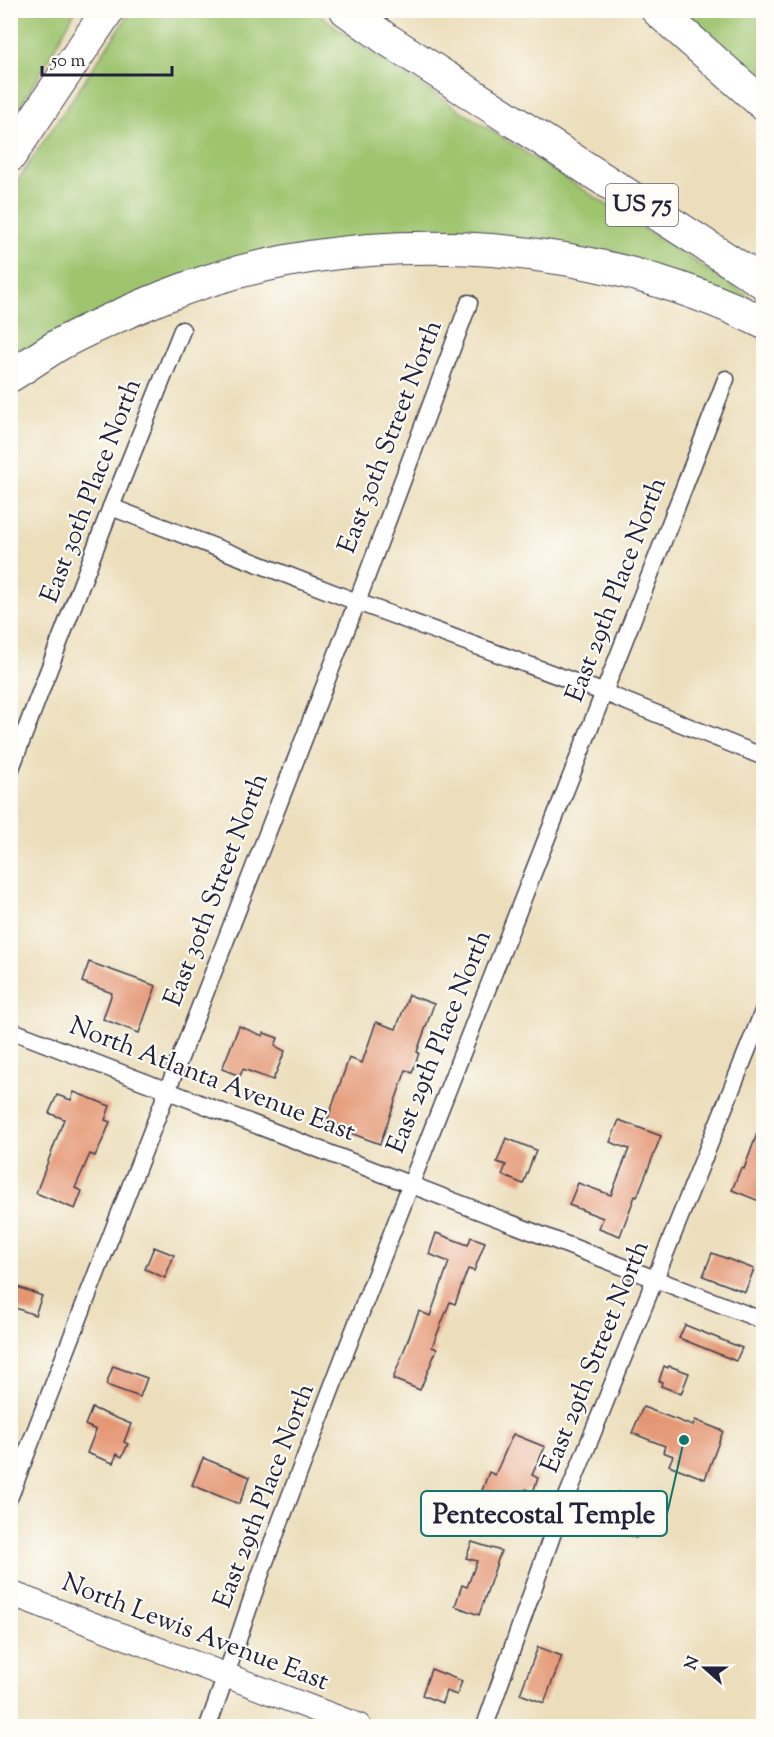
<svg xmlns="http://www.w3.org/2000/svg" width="774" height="1737" font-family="'Sorts Mill Goudy',serif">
  <rect width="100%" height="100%" fill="#fdfcf7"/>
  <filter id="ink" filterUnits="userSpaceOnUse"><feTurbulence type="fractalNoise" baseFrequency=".0167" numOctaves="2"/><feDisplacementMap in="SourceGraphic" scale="12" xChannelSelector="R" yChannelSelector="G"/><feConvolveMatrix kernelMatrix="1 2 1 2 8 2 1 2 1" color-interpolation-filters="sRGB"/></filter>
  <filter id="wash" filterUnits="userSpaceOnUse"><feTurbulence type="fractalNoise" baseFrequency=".008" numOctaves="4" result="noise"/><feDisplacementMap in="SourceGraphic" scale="24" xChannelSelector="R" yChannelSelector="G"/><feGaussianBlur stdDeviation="1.35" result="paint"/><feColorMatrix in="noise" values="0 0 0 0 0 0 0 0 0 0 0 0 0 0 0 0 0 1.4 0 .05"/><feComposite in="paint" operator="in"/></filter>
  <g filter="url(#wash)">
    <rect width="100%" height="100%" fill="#ecdebb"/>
    <g fill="#9ec46e" stroke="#607354" stroke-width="1.5">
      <path d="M11 10 75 11 46 64 11 121Z"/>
      <path d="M131 11H315L358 43 424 87 750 297 747 304 663 272 337 243 11 365 10 192Z"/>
      <path d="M679 11H763V89Z"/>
    </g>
    <g id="blocks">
      <g fill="#e49673">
        <path d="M89 962 156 986 139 1033 103 1019 112 993 82 982Z"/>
        <path d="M409 995 434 1004 417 1052 419 1053 412 1073 406 1070 380 1144 326 1124 349 1058 362 1063 376 1022 396 1029Z"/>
        <path d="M239 1026 263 1036 264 1033 278 1038 275 1046 285 1051 273 1080 243 1069 240 1076 222 1069Z"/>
        <path d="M74 1092 110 1106 105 1120 110 1122 105 1135 95 1156 90 1154 75 1188 82 1191 75 1209 36 1193 64 1119 49 1113 57 1095 71 1100Z"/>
        <path d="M619 1120 661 1136 637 1197 635 1196 620 1236 599 1228 603 1218 569 1205 578 1183 611 1195 629 1149 610 1142Z"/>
        <path d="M762 1120H764V1203L732 1190 741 1168 744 1169Z"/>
        <path d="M506 1138 536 1150 523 1184 502 1175 506 1165 497 1162Z"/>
        <path d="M436 1233 468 1245 471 1237 485 1242 474 1271 468 1269 455 1304 450 1302 432 1347 437 1349 420 1390 393 1379 419 1311 430 1316 449 1262 429 1254Z"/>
        <path d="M154 1247 174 1255 165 1278 145 1269Z"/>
        <path d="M712 1253 754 1269 745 1292 703 1276Z"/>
        <path d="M10 1284 42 1296 35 1315 10 1306Z"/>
        <path d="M685 1325 742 1348 736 1361 679 1338Z"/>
        <path d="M113 1366 147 1378 140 1397 106 1385Z"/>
        <path d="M664 1366 668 1368 669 1366 689 1373 681 1394 661 1386 662 1382 659 1381Z"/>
        <path d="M643 1407 693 1426 695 1420 723 1431 705 1479 669 1465 673 1456 663 1452 665 1446 632 1433Z"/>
        <path d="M92 1408 131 1424 124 1442 128 1444 122 1457 117 1454 113 1463 87 1453 96 1430 85 1425Z"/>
        <path d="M513 1434 545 1447 532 1475 538 1478 533 1492 526 1489 519 1508 481 1493 489 1472 495 1475Z"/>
        <path d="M203 1458 250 1477 239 1504 192 1485Z"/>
        <path d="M617 1492 658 1507 651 1525 642 1522 636 1538 599 1522 608 1497 615 1499Z"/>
        <path d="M472 1542 501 1551 479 1615 455 1606 462 1585 467 1587 477 1561 466 1558Z"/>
        <path d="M538 1647 562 1656 544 1703 520 1694Z"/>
        <path d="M431 1669 462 1681 457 1695 446 1691 442 1703 422 1695Z"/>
      </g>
    </g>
  </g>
  <g filter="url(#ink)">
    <use href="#blocks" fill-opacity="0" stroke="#403e4e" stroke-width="1.5"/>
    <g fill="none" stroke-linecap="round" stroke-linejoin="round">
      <defs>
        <g id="minor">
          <path d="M111 507 357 602 605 693 764 757"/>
          <path d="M10 771 111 507 182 330"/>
          <path d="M10 1030 764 1321"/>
          <path d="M10 1496 357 602 469 303"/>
          <path d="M208 1726C228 1672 245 1616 265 1562 415 1166 574 774 726 379"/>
          <path d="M485 1726 556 1524 764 1009"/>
        </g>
        <path id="secondary" d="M10 1593 359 1726"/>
        <g id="motorway">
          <path d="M346 10 385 38 764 283"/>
          <path d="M657 10 764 105"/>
          <path d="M10 156 108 10"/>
          <path d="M10 376C27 366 43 354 60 344 93 326 129 311 163 297 349 222 585 234 764 323"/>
        </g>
      </defs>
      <use href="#minor" stroke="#403e4e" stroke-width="19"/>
      <use href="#secondary" stroke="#403e4e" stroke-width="26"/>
      <use href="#motorway" stroke="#403e4e" stroke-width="34"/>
      <use href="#minor" stroke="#fff" stroke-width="16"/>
      <use href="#secondary" stroke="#fff" stroke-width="24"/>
      <use href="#motorway" stroke="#fff" stroke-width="32"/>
    </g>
  </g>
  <g text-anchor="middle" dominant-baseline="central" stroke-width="4.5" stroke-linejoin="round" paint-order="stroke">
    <rect fill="#fdfcf7" stroke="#646373" stroke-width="1.5" x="606" y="184" width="72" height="42" rx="4.5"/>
    <g font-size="24" font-weight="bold" fill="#22223b">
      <text x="642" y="205">US 75</text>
    </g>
    <g font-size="26" fill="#22223b" stroke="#fdfcf7">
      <text transform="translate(391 437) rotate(-69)">East 30th Street North</text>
      <text transform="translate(92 491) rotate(-69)">East 30th Place North</text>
      <text transform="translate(617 590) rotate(-69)">East 29th Place North</text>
      <text transform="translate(217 890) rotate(-69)">East 30th Street North</text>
      <text transform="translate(440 1042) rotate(-68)">East 29th Place North</text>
      <text transform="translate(212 1080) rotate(21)">North Atlanta Avenue East</text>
      <text transform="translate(596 1357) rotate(-68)">East 29th Street North</text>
      <text transform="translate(265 1496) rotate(-69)">East 29th Place North</text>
      <text transform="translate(195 1633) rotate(21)">North Lewis Avenue East</text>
    </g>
  </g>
  <path fill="none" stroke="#0f766e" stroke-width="2" d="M684 1440L667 1514"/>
  <circle fill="#0f766e" stroke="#fdfcf7" stroke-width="2" cx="684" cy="1440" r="6"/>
  <rect fill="#fdfcf7" stroke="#0f766e" stroke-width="2" x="421" y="1491" width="246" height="45" rx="6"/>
  <g font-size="27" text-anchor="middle" font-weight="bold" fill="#22223b">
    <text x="544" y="1523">Pentecostal Temple</text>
  </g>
  <rect width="774" height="1737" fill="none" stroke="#fdfcf7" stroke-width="36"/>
  <g transform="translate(705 1668) rotate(291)" stroke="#fdfcf7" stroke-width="4.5" paint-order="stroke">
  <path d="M0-4.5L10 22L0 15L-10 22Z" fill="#22223b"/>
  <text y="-9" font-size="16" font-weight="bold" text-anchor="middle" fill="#22223b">N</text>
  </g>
  <path d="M42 66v9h130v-9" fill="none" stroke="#22223b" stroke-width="3"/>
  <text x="51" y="66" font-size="18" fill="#22223b" stroke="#fdfcf7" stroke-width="4.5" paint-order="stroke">50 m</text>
</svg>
